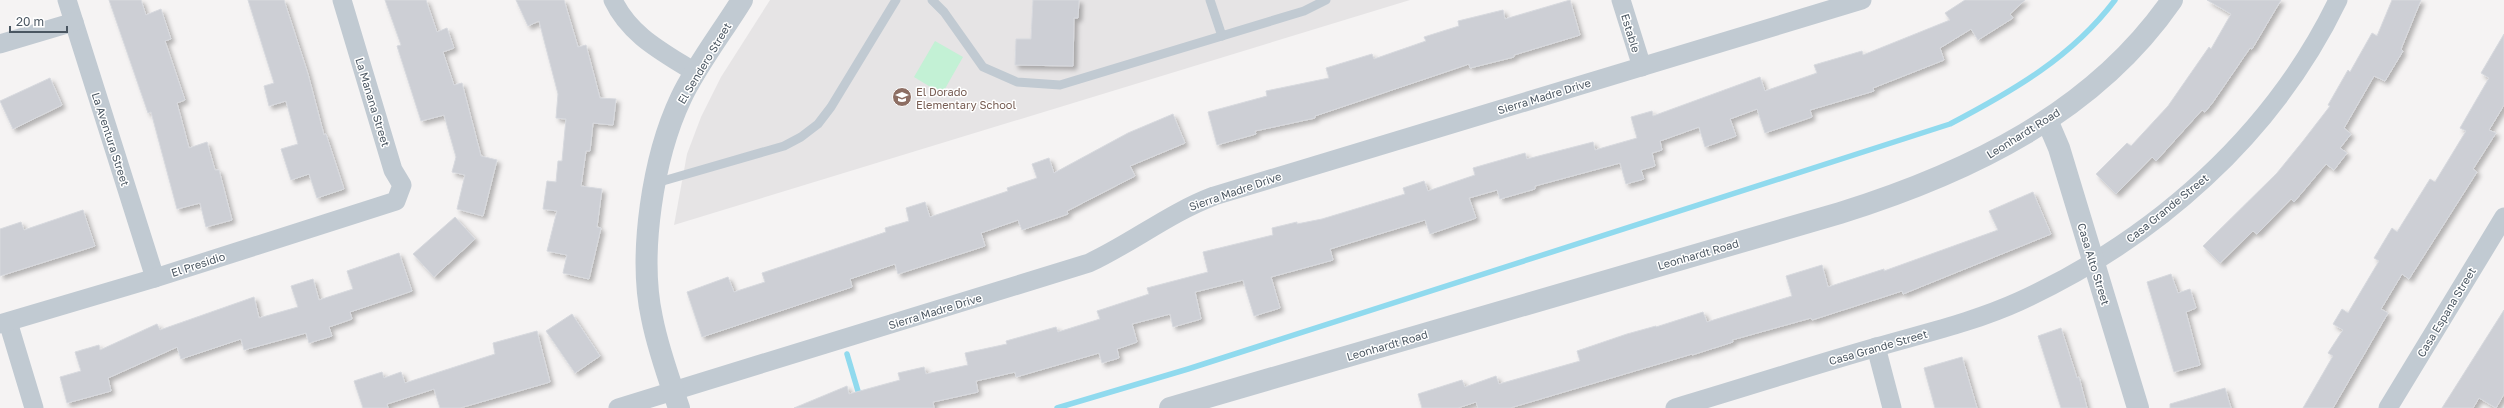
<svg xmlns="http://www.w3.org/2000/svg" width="2504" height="408" font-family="'Golos Text',sans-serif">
  <defs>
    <filter id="shadow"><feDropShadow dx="3.5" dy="3.5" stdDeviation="2" flood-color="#0004"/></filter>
  </defs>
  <rect width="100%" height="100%" fill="#f5f3f3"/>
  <path fill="#e6e4e5" d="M770 0H1410L674 225 687 154 701 117 721 77Z"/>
  <path fill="#c3f1d5" d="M935 41 963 57 942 94 914 77Z"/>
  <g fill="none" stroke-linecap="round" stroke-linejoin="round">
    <g stroke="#90daee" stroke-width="5.5">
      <path d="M847 354 863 408"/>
      <path d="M1057 408 1188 369 1950 124C2013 91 2072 57 2115 0"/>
    </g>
  </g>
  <g fill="#cdcfd5" stroke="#d7d9de" filter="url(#shadow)">
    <path d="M109 0H141L146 15 161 9 171 39 165 41 185 100 177 103 189 148 207 142 215 170H219L232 220 206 227 200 203 177 209 151 112 148 113Z"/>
    <path d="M248 0H284L308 74 324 135 326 134 344 189 317 198 309 174 291 180 281 149 298 144 286 101 269 106 264 86 274 83Z"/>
    <path d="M385 0H426L437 32 447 28 454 48 443 52 454 85 462 83 481 156 497 160 483 216 457 209 465 175 452 172 456 157 444 115 421 121 397 46 401 45Z"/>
    <path d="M516 0H564L578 47 586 45 600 98 616 99 613 125 593 123 590 151H586L581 186 602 189 597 227 601 228 589 279 563 273 567 255 547 251 557 211 543 209 547 181 556 182 558 161H562L566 119 556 118 558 94 539 21 528 26Z"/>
    <path d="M1033 0H1079L1078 18H1074L1073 66 1015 65 1016 39H1031Z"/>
    <path d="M1570 0 1580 35 1514 55V57L1470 68 1469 64 1315 116V118L1255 131 1256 134 1217 145 1208 112 1267 96 1266 91 1329 78 1326 68 1372 54 1374 59 1426 41 1424 37 1459 26 1458 21 1503 10 1505 19Z"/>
    <path d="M1965 0H2025L2010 14 2013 18 1978 40 1971 29 1940 48 1944 60 1873 88 1874 91 1810 110 1812 117 1765 133 1757 109 1730 119 1736 136 1705 147 1699 127 1660 141 1662 150 1652 153 1655 166 1641 170 1644 179 1626 184 1620 163 1535 186V189L1500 199 1497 190 1469 198 1476 218 1430 234 1425 220 1330 249 1333 260 1271 277 1280 308 1254 316 1243 280 1195 292 1201 319 1173 327 1170 314 1132 324 1137 342 1117 349 1119 358 1102 363 1099 353 1016 377 1015 372 976 381 978 392 933 402 934 408H794L847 386 849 394 900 380 898 373 924 367 926 374 968 365 965 353 1007 344 1006 341 1056 327 1058 332 1100 319 1097 311 1149 294 1147 288 1208 272 1203 252 1273 235 1272 228 1297 222V224L1322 219 1405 194 1403 188 1424 181 1428 191 1475 175 1473 168 1525 153 1527 159 1593 142 1595 150 1637 138 1631 117 1652 111 1653 116 1760 77 1765 91 1817 73 1814 65 1862 51 1863 55 1950 20 1945 13Z"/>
    <path d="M2207 0H2281L2252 49 2250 48 2213 102 2205 112 2202 110 2156 161 2152 157 2116 194 2096 174 2127 143 2131 146 2168 106 2209 47 2211 49 2231 14Z"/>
    <path d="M2392 0H2421L2401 49 2403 51 2385 81 2374 76 2344 128 2351 134 2340 148 2347 153 2334 170 2326 164 2294 202 2291 199 2257 234 2253 231 2220 263 2203 246 2277 173 2303 141 2330 106 2328 105 2348 70 2350 72 2372 33 2377 36Z"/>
    <path d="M2504 34V105L2489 130 2496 133 2473 169 2477 172 2409 279 2402 274 2381 309 2388 313 2333 408H2303L2333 356 2328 353 2343 330 2333 324 2342 309 2348 313 2379 261 2374 258 2392 228 2397 232 2430 179 2435 182 2466 131 2460 128 2489 78 2481 73Z"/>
    <path d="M50 78 62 105 13 129 0 101Z"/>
    <path d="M1173 114 1185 143 1130 166 1135 176 1067 211 1068 214 1022 230 1018 220 981 233 985 246 898 274 895 264 850 279 852 287 702 337 687 292 728 277 734 292 765 282 762 273 886 232 885 228 909 221 906 208 925 202 930 217 1008 191 1007 188 1037 178 1032 164 1049 158 1054 173 1128 133Z"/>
    <path d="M2033 192 2051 234 1903 294 1902 291 1812 320 1811 318 1732 340 1733 342 1692 355V354L1510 408H1478L1476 402 1458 408H1422L1418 394 1462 380 1465 387 1496 376 1499 384 1580 361 1577 351 1627 334 1656 326V327L1703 312 1707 322 1792 296 1786 276 1822 265 1828 287 1884 269V271L1998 230 1989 211Z"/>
    <path d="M83 210 95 246 0 276V229L21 222 24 230Z"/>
    <path d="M455 217 475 239 434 277 413 254Z"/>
    <path d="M399 253 412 291 350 312 352 319 329 327 332 336 309 343 306 333 244 350 241 339 181 359 177 347 108 378 111 391 67 403 60 377 81 371 75 352 99 345 100 350 157 324 160 330 254 297 259 318 298 307 291 286 313 279 319 300 353 289 347 271Z"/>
    <path d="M2171 274 2178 293 2190 289 2196 308 2186 312 2200 365 2174 372 2147 282Z"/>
    <path d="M2504 310V394L2496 408 2479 398 2473 408H2442Z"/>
    <path d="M572 314 600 356 575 373 546 331Z"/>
    <path d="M2061 328 2077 378 2079 377 2087 408H2061L2038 336Z"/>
    <path d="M537 331 550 382 460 408H440L434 389 387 404 388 408H363L354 381 382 372 384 378 401 372 405 383 495 354 493 343Z"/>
    <path d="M1962 357 1977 408H1935L1924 368Z"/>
    <path d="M2225 388 2231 408H2170V404Z"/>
  </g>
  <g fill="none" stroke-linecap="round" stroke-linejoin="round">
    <g stroke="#c1cad2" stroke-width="9">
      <path d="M932 0 944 12 983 67 1017 82 1060 85 1304 11 1326 0"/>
      <path d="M1210 0 1222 36"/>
      <path d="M656 183 784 146 801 137 818 124 831 107 896 0"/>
    </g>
    <g stroke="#c1cad2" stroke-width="19">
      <path d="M67 0 155 278"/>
      <path d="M613 0C630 36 663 52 696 73"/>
      <path d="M1621 0 1642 67"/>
      <path d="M0 44 74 22"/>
      <path d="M8 322 34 408"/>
      <path d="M0 324 155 278 396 201 402 185 393 170 342 0"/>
      <path d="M1876 347 1892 408"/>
      <path d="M618 408 1089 263C1132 243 1169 213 1214 196L1862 0"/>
      <path d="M1675 408C1743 388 1810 366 1877 347 1925 333 1974 322 2020 301 2155 239 2273 135 2338 0"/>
      <path d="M2388 408 2504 217"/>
    </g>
    <g stroke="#c1cad2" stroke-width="22">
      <path d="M2047 120 2059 148 2138 408"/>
      <path d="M679 408C669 379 658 349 652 318 638 254 653 157 681 98 696 66 723 31 742 0"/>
      <path d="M1170 408 1840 213C1968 173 2094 113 2172 0"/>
    </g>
  </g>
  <defs>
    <symbol id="school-disc" viewBox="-11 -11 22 22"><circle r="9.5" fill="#8d6e63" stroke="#fff"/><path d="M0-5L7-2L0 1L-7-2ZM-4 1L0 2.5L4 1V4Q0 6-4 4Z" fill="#fff"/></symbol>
  </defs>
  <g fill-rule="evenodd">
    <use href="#school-disc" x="891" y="86" width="22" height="22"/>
  </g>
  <g text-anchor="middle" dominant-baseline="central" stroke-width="3" stroke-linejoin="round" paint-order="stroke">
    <g font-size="11" fill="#4a5661" stroke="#fff">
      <text transform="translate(1631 33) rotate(73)">Estable</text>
      <text transform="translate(704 63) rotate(-59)">El Sendero Street</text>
      <text transform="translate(1544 96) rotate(-17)">Sierra Madre Drive</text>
      <text transform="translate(373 102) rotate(73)">La Manana Street</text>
      <text transform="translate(2023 133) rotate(-32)">Leonhardt Road</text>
      <text transform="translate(111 139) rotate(72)">La Aventura Street</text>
      <text transform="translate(1235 191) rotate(-19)">Sierra Madre Drive</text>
      <text transform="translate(2167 208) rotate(-39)">Casa Grande Street</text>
      <text transform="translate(1698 254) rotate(-16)">Leonhardt Road</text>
      <text transform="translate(198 264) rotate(-18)">El Presidio</text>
      <text transform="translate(2094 264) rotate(73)">Casa Alto Street</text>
      <text transform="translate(935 311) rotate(-17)">Sierra Madre Drive</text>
      <text transform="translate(2446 312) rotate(-59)">Casa Espana Street</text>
      <text transform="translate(1387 345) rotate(-16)">Leonhardt Road</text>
      <text transform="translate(1878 347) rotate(-16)">Casa Grande Street</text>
    </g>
    <g font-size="11" fill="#785e54" stroke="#fff" text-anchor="start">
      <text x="916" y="91">El Dorado<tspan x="916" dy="13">Elementary School</tspan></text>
    </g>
  </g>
  <path d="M10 26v6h57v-6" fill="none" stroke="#4a5661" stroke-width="2"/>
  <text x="16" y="26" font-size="12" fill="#4a5661" stroke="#ffffff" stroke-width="3" paint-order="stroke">20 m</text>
</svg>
